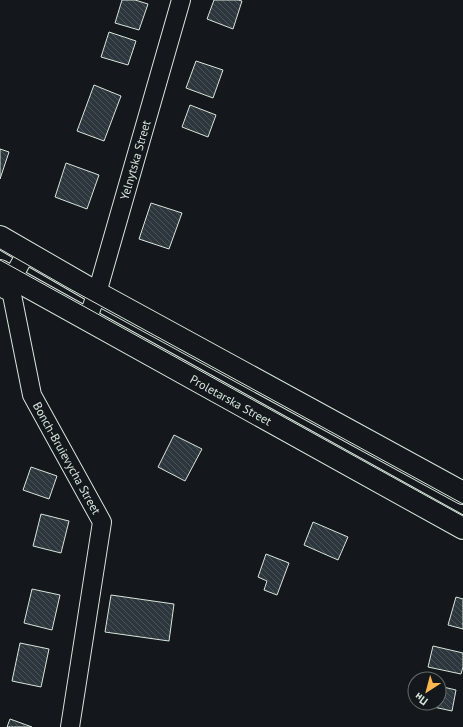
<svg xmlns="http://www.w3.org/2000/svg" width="463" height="727" font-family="'PT Sans',sans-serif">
  <defs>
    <pattern id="building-back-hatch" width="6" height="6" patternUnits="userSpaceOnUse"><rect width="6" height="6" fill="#2c363c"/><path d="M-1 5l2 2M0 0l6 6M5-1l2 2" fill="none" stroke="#4a5358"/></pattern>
  </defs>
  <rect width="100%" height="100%" fill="#14181c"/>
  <g fill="url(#building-back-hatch)" stroke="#d8e6dc">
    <path d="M122 0H135L148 4 139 30 115 23Z"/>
    <path d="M214 0H238L242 1 233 29 207 19Z"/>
    <path d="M109 32 136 41 128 65 101 57Z"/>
    <path d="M196 61 223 70 213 98 186 88Z"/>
    <path d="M94 85 121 96 104 141 77 131Z"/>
    <path d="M190 105 216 115 208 137 182 127Z"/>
    <path d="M0 149 9 152 0 179Z"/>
    <path d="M66 163 99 175 87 209 55 197Z"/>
    <path d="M151 203 182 213 169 249 139 239Z"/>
    <path d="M174 435 202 449 185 481 158 467Z"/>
    <path d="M31 467 57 476 49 499 23 490Z"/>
    <path d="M41 514 69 521 61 553 33 546Z"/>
    <path d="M313 522 348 537 338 560 304 545Z"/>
    <path d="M266 554 289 563 277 595 264 590 267 581 258 577Z"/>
    <path d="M32 589 60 595 52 630 24 623Z"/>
    <path d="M111 595 174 604 169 641 105 632Z"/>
    <path d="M456 597 463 599V629L448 625Z"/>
    <path d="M20 643 49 649 41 687 12 681Z"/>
    <path d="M433 646 463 653V667L461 674 428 667Z"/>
    <path d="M439 686 456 690 452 711 420 704 421 703H439Z"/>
    <path d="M10 719 32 727H7Z"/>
  </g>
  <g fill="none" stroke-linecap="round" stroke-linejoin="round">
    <defs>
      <g id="minor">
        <path d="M10 285 32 395 102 522 70 727"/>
        <path d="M6 290 26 253"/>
        <path d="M87 320 97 293 181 0"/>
      </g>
      <g id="secondary">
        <path d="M0 237 97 293 463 493"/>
        <path d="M0 271 463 528"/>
      </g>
    </defs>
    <use href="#minor" stroke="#d8e6dc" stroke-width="20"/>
    <use href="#secondary" stroke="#d8e6dc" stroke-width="24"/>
    <use href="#minor" stroke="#14181c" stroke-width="18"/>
    <use href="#secondary" stroke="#14181c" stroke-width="22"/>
    <g stroke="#d8e6dc" stroke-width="1">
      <path d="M0 249 68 288 463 504"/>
      <path d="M0 260 463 516"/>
    </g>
  </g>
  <g text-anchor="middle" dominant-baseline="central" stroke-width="3" stroke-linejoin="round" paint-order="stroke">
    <g font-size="12" fill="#d8e6dc" stroke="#14181c">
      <text transform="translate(135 160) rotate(-74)">Yelnytska Street</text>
      <text transform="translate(231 400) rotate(29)">Proletarska Street</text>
      <text transform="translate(67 458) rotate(61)">Bonch-Bruievycha Street</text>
    </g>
  </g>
  <g transform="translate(427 691) rotate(216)"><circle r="19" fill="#14181c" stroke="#626a69"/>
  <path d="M0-3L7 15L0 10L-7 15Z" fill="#ffb74d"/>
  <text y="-6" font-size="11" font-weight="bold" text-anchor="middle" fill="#d8e6dc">Пн</text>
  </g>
</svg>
